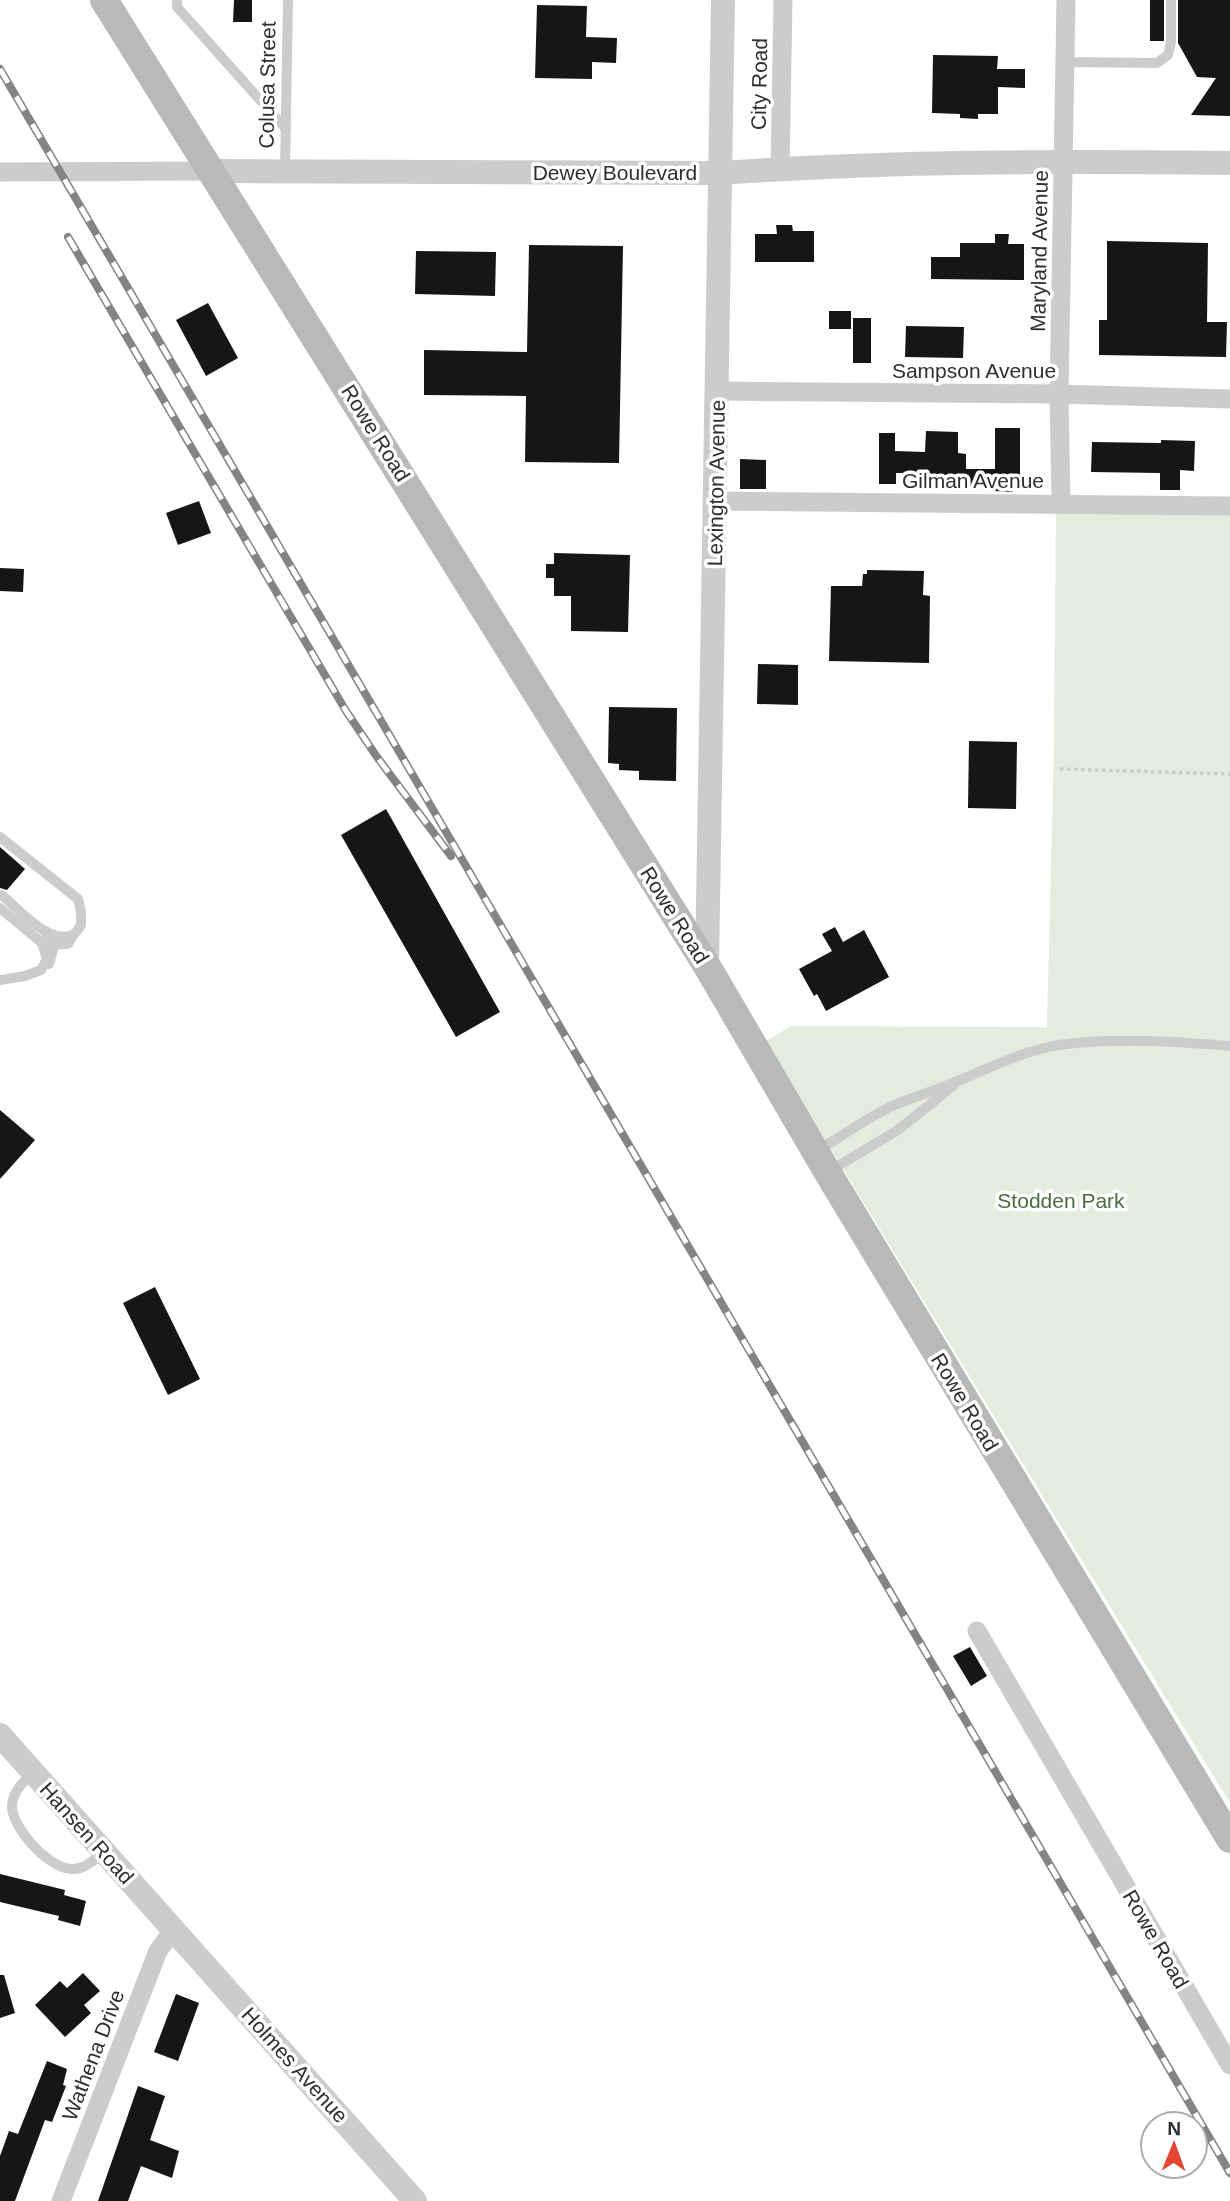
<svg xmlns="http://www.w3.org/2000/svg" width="1230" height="2201" font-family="Helvetica,sans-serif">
  <rect width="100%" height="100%" fill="#fff"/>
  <path fill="#e3ecdd" d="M1056 511 1230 514V1803L765 1041 792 1026 1047 1027 1054 744Z"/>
  <g fill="#161616">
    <path d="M234 0H252V22H233Z"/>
    <rect x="1150" y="0" width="14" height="41"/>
    <path d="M1178 0H1230V116L1191 115 1216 78 1197 77 1178 43Z"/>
    <path d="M537 5 587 6 586 37 617 38 616 63 592 62V79L535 78Z"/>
    <path d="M933 55 998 56 997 69H1025V88L998 87V114H978V119L960 118V114L932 113Z"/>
    <path d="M776 225H792L793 231H814V262H755V234H777Z"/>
    <path d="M995 234H1009L1008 244H1024V280L931 279V257H960V243H995Z"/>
    <path d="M1107 241 1208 243 1207 322H1227L1226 357 1099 355V320H1107Z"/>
    <path d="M529 245 623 246 619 463 525 462 526 396 424 395V350L527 352Z"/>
    <path d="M416 251 496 252 495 296 415 294Z"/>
    <path d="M208 303 238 358 206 376 176 320Z"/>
    <rect x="829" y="311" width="22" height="18"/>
    <rect x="853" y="318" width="18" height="45"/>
    <path d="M906 326 964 327 963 358 905 357Z"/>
    <path d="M995 428H1020V486L1013 487V492L994 491V486L925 485V473H896V484H879V433H895V451L925 452 926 431 958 432V453L966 454V469H995Z"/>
    <path d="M1161 440 1195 441 1194 471 1180 470V490H1160V473L1091 472 1092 442 1161 443Z"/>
    <path d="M740 459 766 460V489H740Z"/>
    <path d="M199 501 211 533 178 545 166 513Z"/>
    <path d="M554 553 630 555 628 632 571 631V596H554V578H546V564H554Z"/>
    <path d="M0 568 24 569 23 592 0 591Z"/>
    <path d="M867 570 924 571 923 595 930 596 929 663 829 661 831 586H862L863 574H867Z"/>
    <path d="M758 664 798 665V705L757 704Z"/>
    <path d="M609 707 677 708 676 781 639 780V771L619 770V764L608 763Z"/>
    <path d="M969 741 1017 742 1016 809 968 808Z"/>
    <path d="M386 809 500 1012 456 1037 341 835Z"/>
    <path d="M0 847 25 869 7 890 0 888Z"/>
    <path d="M835 927 843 942 864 930 889 977 826 1011 817 994 814 996 799 969 832 951 822 934Z"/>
    <path d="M0 1110 35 1140 0 1179Z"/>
    <path d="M155 1287 200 1379 168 1395 123 1303Z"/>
    <path d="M970 1647 987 1676 971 1686 953 1656Z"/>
    <path d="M0 1874 65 1890 64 1895 86 1901 80 1926 58 1920 59 1916 0 1902Z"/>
    <path d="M83 1973 100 1991 84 2005 91 2013 65 2037 35 2005 60 1981 67 1988Z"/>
    <path d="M0 1975H4L15 2013 0 2018Z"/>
    <path d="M176 1994 199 2003 178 2061 154 2052Z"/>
    <path d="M47 2061 67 2069 63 2085 66 2086 52 2122 45 2120 15 2201H0V2156L9 2131 18 2134Z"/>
    <path d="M138 2086 165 2096 150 2140 179 2151 172 2178 141 2166 128 2201H98Z"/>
  </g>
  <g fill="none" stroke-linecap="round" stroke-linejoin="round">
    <path stroke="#ccc" stroke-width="3.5" stroke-dasharray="3.5 3.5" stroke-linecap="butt" d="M1060 769 1230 774"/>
    <g stroke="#ccc" stroke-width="10">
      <path d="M177 0V7L286 129"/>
      <path d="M1065 62 1157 63 1168 55 1171 42V0"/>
      <path d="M285 170 288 0"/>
      <path d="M0 837 78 899 81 912V925C79 928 77 932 74 934 51 947 18 909 2 895"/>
      <path d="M0 908 42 943 47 959 41 970 25 976 0 980"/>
      <path d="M46 933 54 946 49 964"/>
      <path d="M49 945 68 944 74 934"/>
      <path d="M817 1151C841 1137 865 1119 890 1107 913 1097 937 1090 960 1080 999 1064 1032 1046 1076 1043 1126 1038 1180 1042 1230 1046"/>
      <path d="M828 1172 898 1130 954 1085"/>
      <path d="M32 1773C24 1782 13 1791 12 1805 11 1827 48 1868 71 1869 84 1870 94 1860 104 1853"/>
    </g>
    <g stroke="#ccc" stroke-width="19">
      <path d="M780 169 783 0"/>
      <path d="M0 172 213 171"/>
      <path d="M718 391 1059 394 1230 399"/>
      <path d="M715 501 1230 506"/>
      <path d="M1061 503 1059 394 1066 0"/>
      <path d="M977 1631 1230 2065"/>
      <path d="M61 2201 158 1951 174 1929"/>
    </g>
    <g stroke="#ccc" stroke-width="24">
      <path d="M213 171 720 173C890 161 1060 161 1230 163"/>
      <path d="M707 966 723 0"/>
      <path d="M0 1735 415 2201"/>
    </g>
    <path stroke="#b9b9b9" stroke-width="28" d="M104 0 707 966 828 1173 1230 1839"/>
    <defs>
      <g id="rail">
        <path d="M0 69 1230 2173"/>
        <path d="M68 237 346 711 377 757 451 856"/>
      </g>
    </defs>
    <use href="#rail" stroke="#848484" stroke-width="8"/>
    <use href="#rail" stroke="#fff" stroke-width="5" stroke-dasharray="16" stroke-linecap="butt"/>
  </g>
  <g text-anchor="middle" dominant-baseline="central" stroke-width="7" stroke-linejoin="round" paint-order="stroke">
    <g font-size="21" fill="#2f2f2f" stroke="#fff">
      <text transform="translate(759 84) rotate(-89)">City Road</text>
      <text transform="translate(267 85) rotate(-89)">Colusa Street</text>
      <text x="615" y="172">Dewey Boulevard</text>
      <text transform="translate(1039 251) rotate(-89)">Maryland Avenue</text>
      <text x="974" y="370">Sampson Avenue</text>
      <text transform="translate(376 433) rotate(58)">Rowe Road</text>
      <text x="973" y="480">Gilman Avenue</text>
      <text transform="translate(716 483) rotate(-89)">Lexington Avenue</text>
      <text transform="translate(675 915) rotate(58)">Rowe Road</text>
      <text transform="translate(965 1402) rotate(59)">Rowe Road</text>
      <text transform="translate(87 1833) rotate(48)">Hansen Road</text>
      <text transform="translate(1156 1939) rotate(60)">Rowe Road</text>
      <text transform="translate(93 2055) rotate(-69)">Wathena Drive</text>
      <text transform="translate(295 2065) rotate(48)">Holmes Avenue</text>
    </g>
    <g font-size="21" fill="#4a6b3d" stroke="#fff">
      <text x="1061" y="1200">Stodden Park</text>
    </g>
  </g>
  <g transform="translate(1174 2145) rotate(1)"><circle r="33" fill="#ffffff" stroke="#acacac" stroke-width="2"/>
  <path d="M0-5L12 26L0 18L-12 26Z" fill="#e34634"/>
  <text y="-10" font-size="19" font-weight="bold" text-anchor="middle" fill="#2f2f2f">N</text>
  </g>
</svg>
